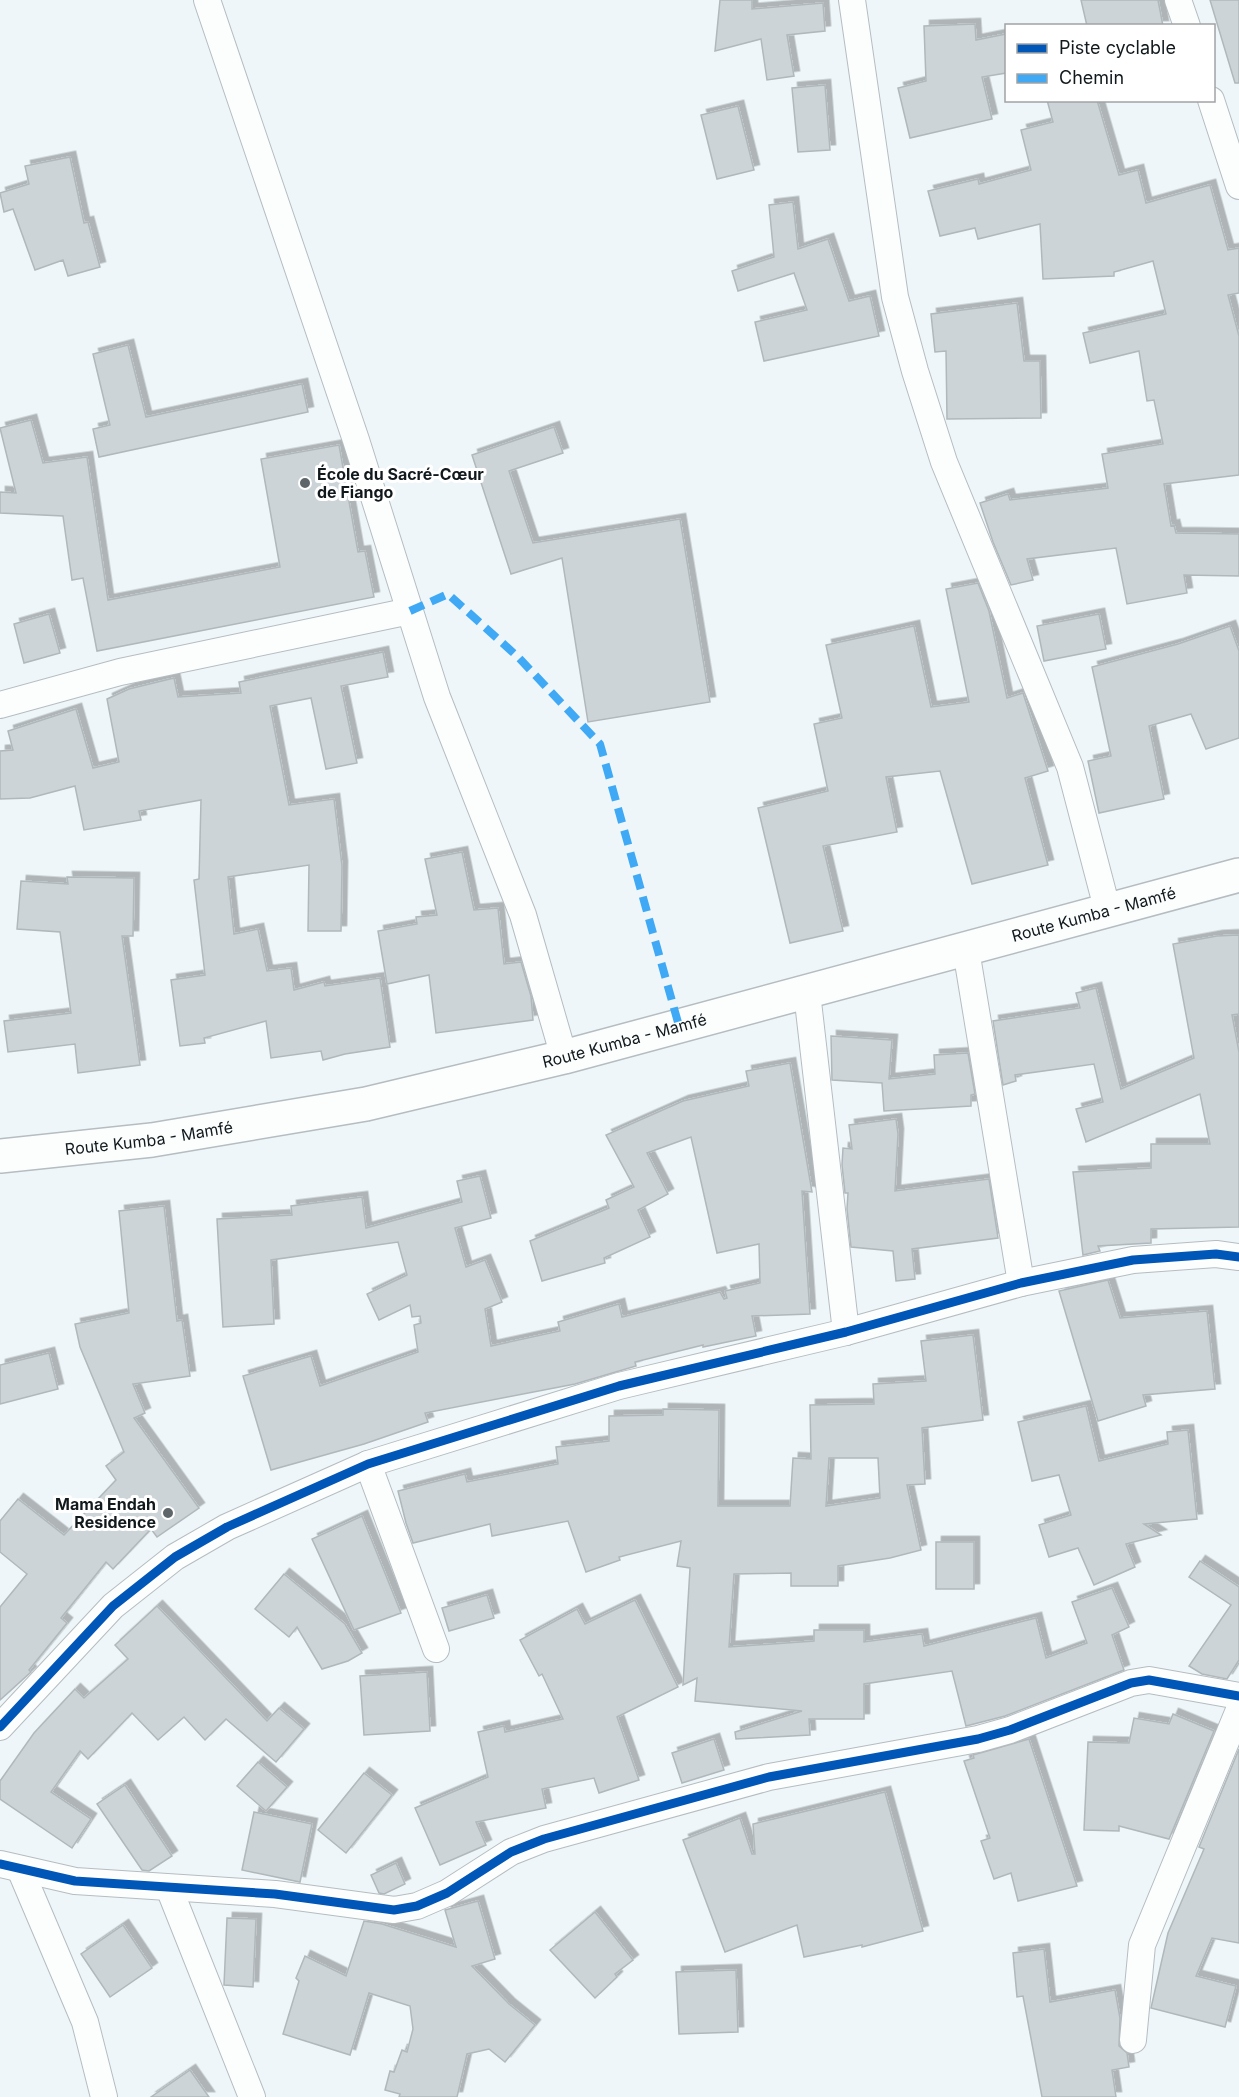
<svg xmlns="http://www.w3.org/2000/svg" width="1239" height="2097" font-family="Inter,sans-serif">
  <defs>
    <filter id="shadow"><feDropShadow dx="5.5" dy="-5.5" stdDeviation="0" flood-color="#0004"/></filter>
  </defs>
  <rect width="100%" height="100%" fill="#eef6f9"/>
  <g fill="#ccd4d8" stroke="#b1b8bc" stroke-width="1.5" fill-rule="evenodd" filter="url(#shadow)">
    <path d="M720 0H752V9L823 3 825 31 787 35 794 76 767 80 761 39 715 51Z"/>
    <path d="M1081 0H1158L1163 26H1087Z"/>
    <path d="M1210 0H1239V83H1235Z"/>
    <path d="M975 24 976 40 1006 34V73L982 77 992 119 910 138 898 88 926 81 924 26Z"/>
    <path d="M825 85 830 150 798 152 792 88Z"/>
    <path d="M1047 100H1097L1119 175 1138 170 1146 203 1210 185 1228 250 1239 248V293L1228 295 1239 336V475L1164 484 1171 526 1174 525 1176 533 1239 534V576L1184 575 1187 593 1127 604 1116 548 1027 559 1033 580 1011 585 993 542 980 503 1008 494 1010 500 1108 488 1102 454 1163 444 1154 400 1147 401 1139 351 1090 363 1083 333 1166 314 1153 261 1114 272V276L1043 279 1040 224 978 239 975 228 940 236 928 191 978 179 979 184 1031 170 1021 130 1053 122Z"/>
    <path d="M738 106 754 170 717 179 701 115Z"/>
    <path d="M70 157 84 223 88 222 100 267 68 276 63 260 35 270 13 209 4 212 0 193 29 184 25 166Z"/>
    <path d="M793 202 798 249 828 239 849 301 870 296 879 336 764 361 755 322 807 310 794 273 738 291 732 271 774 257 769 205Z"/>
    <path d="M1017 303 1024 361H1040L1041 418 947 419 946 351 935 352 931 314Z"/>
    <path d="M128 345 146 417 302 384 308 412 99 457 93 429 110 425 93 354Z"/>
    <path d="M31 420 43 463 87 457 108 600 280 567 261 459 339 445 358 552 365 551 374 597 97 651 83 578 72 580 63 516 0 513V492L16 493 0 428Z"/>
    <path d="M554 427 563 453 509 471 533 543 680 519 710 702 588 722 562 558 511 574 472 455Z"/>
    <path d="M978 583 989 611 1007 698 1023 693 1048 771 1025 778 1048 865 972 884 940 771 886 777 897 832 823 846 843 931 790 943 758 808 828 791 814 724 842 718 826 645 914 626 931 707 969 702 946 589Z"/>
    <path d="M49 614 60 653 24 663 14 624Z"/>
    <path d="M1099 614 1106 649 1044 661 1037 626Z"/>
    <path d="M1230 626 1239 651V738L1206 749 1191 714 1149 726 1164 799 1099 813 1088 761 1111 756 1092 667 1178 644Z"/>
    <path d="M383 652 388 677 341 686 357 763 326 769 311 698 270 706 289 805 334 799 342 866 341 931H308L309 865 228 877 234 934 258 929 267 971 291 968 294 990 324 982 325 986 380 978 390 1047 345 1054 323 1060 321 1051 271 1058 266 1021 204 1038 205 1043 180 1046 171 980 205 975 194 880 199 879 201 800 139 811 141 820 84 830 75 786 30 798 0 799V751L13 750 8 731 76 709 93 768 119 762 107 699 129 689 174 678 178 697 241 693 239 682Z"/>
    <path d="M462 852 474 910 498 908 504 964 521 962 531 996 533 1020 436 1033 429 975 387 984 378 931 417 924 416 917 437 915 425 859Z"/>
    <path d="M67 877 134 878 133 936H122L140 1065 78 1073 75 1044 8 1052 4 1021 71 1013 60 932 17 929 21 881 68 884Z"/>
    <path d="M1239 935V1014L1232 1015 1239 1052V1227L1151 1229V1243L1098 1246 1100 1251 1083 1255 1073 1172 1151 1168V1144H1210L1200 1094 1086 1142 1076 1109 1103 1102 1094 1064 1015 1075 1016 1081 1003 1085 993 1021 1080 1008 1076 993 1096 988 1121 1089 1194 1058 1173 944 1217 936Z"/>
    <path d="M831 1036 892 1040 889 1079 935 1074 934 1055 968 1053 975 1094 971 1095V1106L884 1111 882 1083 832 1080Z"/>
    <path d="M790 1063 812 1192 802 1191 810 1314 752 1316 756 1336 703 1347V1345L635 1362 636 1366 575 1384 425 1413 428 1422 364 1444 271 1470 243 1376 311 1356 320 1386 418 1352 414 1325 421 1323 420 1316 412 1317 410 1305 379 1320 367 1294 407 1275 398 1242 271 1260 274 1324 223 1327 217 1219 292 1215 291 1206 362 1197 366 1228 462 1202 457 1181 480 1176 491 1218 455 1228 466 1267 485 1260 502 1302 485 1309 491 1346 560 1331 558 1322 619 1304 622 1317 720 1292 724 1299 727 1298 725 1291 760 1283 759 1244 717 1253 691 1137 647 1153 668 1194 638 1210 650 1237 604 1258 605 1263 542 1281 530 1241 609 1208 606 1200 634 1187 606 1135 683 1101 749 1086 746 1071Z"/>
    <path d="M896 1119 898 1134 895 1191 989 1179 998 1238 912 1249 915 1279 896 1281 893 1251 851 1247 847 1209 848 1193H845L842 1165 843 1148 852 1149 849 1125Z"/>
    <path d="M164 1206 177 1321 182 1320 190 1376 133 1384 145 1413 134 1418 199 1508 157 1537 151 1529 113 1569 106 1562 61 1618 67 1623 29 1670 31 1672 0 1700V1607L27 1574 0 1552V1521L18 1499 64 1535 116 1480 106 1466 124 1452 80 1347 75 1324 129 1313 119 1211Z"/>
    <path d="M1108 1280 1120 1318 1207 1311 1215 1389 1143 1395 1146 1406 1098 1421 1059 1291Z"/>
    <path d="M973 1335 983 1420 922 1428 925 1484 907 1485 921 1550 890 1558 838 1566V1586H791V1573L734 1574 729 1647 814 1641V1630H864V1642L922 1634 924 1646 1036 1618 1046 1658 1087 1643 1072 1602 1112 1588 1129 1627 1112 1635 1124 1670 1005 1716 966 1726 952 1671 864 1684V1719H809L810 1735 736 1739 735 1732 802 1711 695 1701 697 1678 683 1685 690 1568 677 1566 681 1541 619 1557 620 1560 586 1572 568 1521 492 1536 490 1524 413 1543 406 1523 398 1491 465 1474 467 1482 558 1464 556 1447 609 1441V1416L663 1415V1409L719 1410 718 1506H790L793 1458 811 1459 810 1405 874 1404 873 1384 926 1381 921 1341ZM829 1458H878L880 1498 826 1506Z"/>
    <path d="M49 1353 58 1389 0 1404V1365Z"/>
    <path d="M1086 1406 1099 1461 1168 1444 1167 1432 1188 1430 1197 1519 1144 1524 1161 1535 1126 1544 1135 1567 1094 1585 1078 1548 1049 1557 1039 1525 1071 1515 1059 1475 1032 1481 1018 1422Z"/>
    <path d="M362 1516 401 1613 354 1630 312 1539Z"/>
    <rect x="936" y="1542" width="38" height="47"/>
    <path d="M1200 1561 1239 1587V1660L1227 1679 1202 1674 1189 1666 1231 1605 1189 1577Z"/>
    <path d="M284 1574 345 1624 362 1653 348 1661 322 1669 297 1627 289 1637 255 1609Z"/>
    <path d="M487 1595 494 1618 449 1631 442 1608Z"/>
    <path d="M635 1600 678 1687 617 1717 639 1780 599 1793 594 1778 542 1789 546 1808 476 1822 486 1845 440 1865 415 1808 488 1777 478 1732 504 1726 505 1732 563 1719 542 1674 539 1676 520 1640 577 1609 585 1624Z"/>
    <path d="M157 1606 267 1721 279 1708 304 1729 276 1762 226 1719 205 1740 184 1717 158 1740 132 1713 88 1759 80 1751 51 1792 91 1819 72 1848 0 1799V1781L34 1733 75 1689 84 1698 128 1659 115 1645Z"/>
    <path d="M427 1672 430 1731 364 1735 360 1676Z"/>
    <path d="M1173 1714 1214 1731 1169 1839 1119 1826V1831L1084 1830 1088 1742 1129 1743 1134 1718 1169 1724Z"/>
    <path d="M714 1739 724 1770 682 1783 672 1753Z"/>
    <path d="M1029 1739 1077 1886 1018 1901 1011 1873 994 1879 981 1841 990 1838 964 1761 974 1758 973 1755Z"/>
    <path d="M1239 1749V1943L1212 1938 1196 1976 1236 1986 1225 2027 1151 2008 1168 1933 1204 1849 1199 1847Z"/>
    <path d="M258 1762 287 1787 266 1811 237 1786Z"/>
    <path d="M364 1773 392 1795 346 1853 318 1830Z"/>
    <path d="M125 1785 172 1856 149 1871 142 1870 97 1804Z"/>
    <path d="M885 1792 923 1931 862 1947V1945L804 1957 797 1925 725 1952 683 1840 740 1818 752 1854H755L753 1824Z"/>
    <path d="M254 1812 312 1824 300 1882 242 1870Z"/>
    <path d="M396 1863 405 1884 384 1894 379 1893 371 1875Z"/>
    <path d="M478 1901 495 1959 472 1966 509 2004 535 2025 505 2062 489 2049 467 2054 457 2097H399L400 2094 385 2090 390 2071 394 2072 402 2050 407 2052 413 2029 410 2006 369 1993 350 2055 283 2034 299 1981 296 1978 305 1956 346 1976 364 1921 382 1924 456 1947 445 1910Z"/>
    <path d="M595 1912 633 1960 615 1974 617 1977 595 1998 550 1950Z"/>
    <path d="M227 1918 256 1919 253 1987 224 1985Z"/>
    <path d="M123 1925 152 1968 110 1997 81 1954Z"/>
    <path d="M1044 1949 1050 2002 1115 1990 1120 2018 1119 2046 1127 2053 1129 2067 1112 2070 1116 2097H1042L1023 1996 1017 1997 1013 1953Z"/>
    <path d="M736 1970 738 2032 679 2034 676 1972Z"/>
    <path d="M190 2070 209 2097H151Z"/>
  </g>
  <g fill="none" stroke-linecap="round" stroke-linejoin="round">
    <defs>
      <g id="minor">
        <path d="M207 0 356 440 437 697 523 915 564 1057"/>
        <path d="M852 0 895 297 915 371 944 462 1070 767 1108 912"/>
        <path d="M1178 0 1187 26"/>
        <path d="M1211 100 1239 186"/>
        <path d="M0 705 120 672 410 611"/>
        <path d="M966 950 1021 1283"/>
        <path d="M807 993 846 1332"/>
        <path d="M368 1464 436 1649"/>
        <path d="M0 1727 113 1606 175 1557 227 1527 368 1464 619 1386 846 1332 1021 1283 1133 1260 1216 1254 1239 1257"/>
        <path d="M0 1864 75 1881 275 1894 394 1910 417 1906 447 1893 511 1852 544 1839 769 1777 978 1739 1010 1730 1131 1683 1149 1680 1239 1696"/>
        <path d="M20 1869 85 2022 104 2097"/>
        <path d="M169 1888 252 2097"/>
        <path d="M1133 2040 1142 1945 1239 1710"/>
      </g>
      <g id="trunk">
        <path id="s1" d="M0 1156 152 1140 366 1104 564 1057 1239 875"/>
      </g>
    </defs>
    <use href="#minor" stroke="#b5bdc1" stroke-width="28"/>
    <use href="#trunk" stroke="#b5bdc1" stroke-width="36"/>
    <use href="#minor" stroke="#fcfefe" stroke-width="26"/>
    <use href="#trunk" stroke="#fcfefe" stroke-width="33"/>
    <path stroke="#3fa9f5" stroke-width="8" stroke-dasharray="15 8" stroke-linecap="butt" d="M410 611 448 594 518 657 600 744 679 1026"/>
    <defs>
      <g id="cycleway">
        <path d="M0 1727 113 1606 175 1557 227 1527 368 1464 619 1386 846 1332 1021 1283 1133 1260 1216 1254 1239 1257"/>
        <path d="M0 1864 75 1881 275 1894 394 1910 417 1906 447 1893 511 1852 544 1839 769 1777 978 1739 1010 1730 1131 1683 1149 1680 1239 1696"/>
      </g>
    </defs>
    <use href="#cycleway" stroke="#fff" stroke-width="13"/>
    <use href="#cycleway" stroke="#0057b8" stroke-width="9"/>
  </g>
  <g fill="#5e666a" stroke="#fff" stroke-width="2">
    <circle cx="305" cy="483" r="6"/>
    <circle cx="168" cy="1513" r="6"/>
  </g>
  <g text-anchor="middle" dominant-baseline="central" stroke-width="6" stroke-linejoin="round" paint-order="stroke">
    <g font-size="16" font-weight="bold" fill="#11191d" stroke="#fff" text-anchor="start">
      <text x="317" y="474">École du Sacré-Cœur<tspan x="317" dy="18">de Fiango</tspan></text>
      <text x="156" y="1504" text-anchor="end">Mama Endah<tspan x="156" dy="18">Residence</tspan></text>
    </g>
    <g font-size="16" fill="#11191d" stroke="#fff">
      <text stroke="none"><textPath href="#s1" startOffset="1122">Route Kumba - Mamfé</textPath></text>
      <text stroke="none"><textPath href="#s1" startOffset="636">Route Kumba - Mamfé</textPath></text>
      <text stroke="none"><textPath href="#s1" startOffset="150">Route Kumba - Mamfé</textPath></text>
    </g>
  </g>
  <rect x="1005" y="24" width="210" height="78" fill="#ffffff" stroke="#a0a3a5" stroke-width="1.5"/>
  <rect x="1017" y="44" width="30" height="9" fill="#0057b8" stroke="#a0a3a5" stroke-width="1.5"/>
  <text x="1059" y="54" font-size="18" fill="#11191d">Piste cyclable</text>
  <rect x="1017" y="74" width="30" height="9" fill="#3fa9f5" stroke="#a0a3a5" stroke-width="1.5"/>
  <text x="1059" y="84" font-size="18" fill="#11191d">Chemin</text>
</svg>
